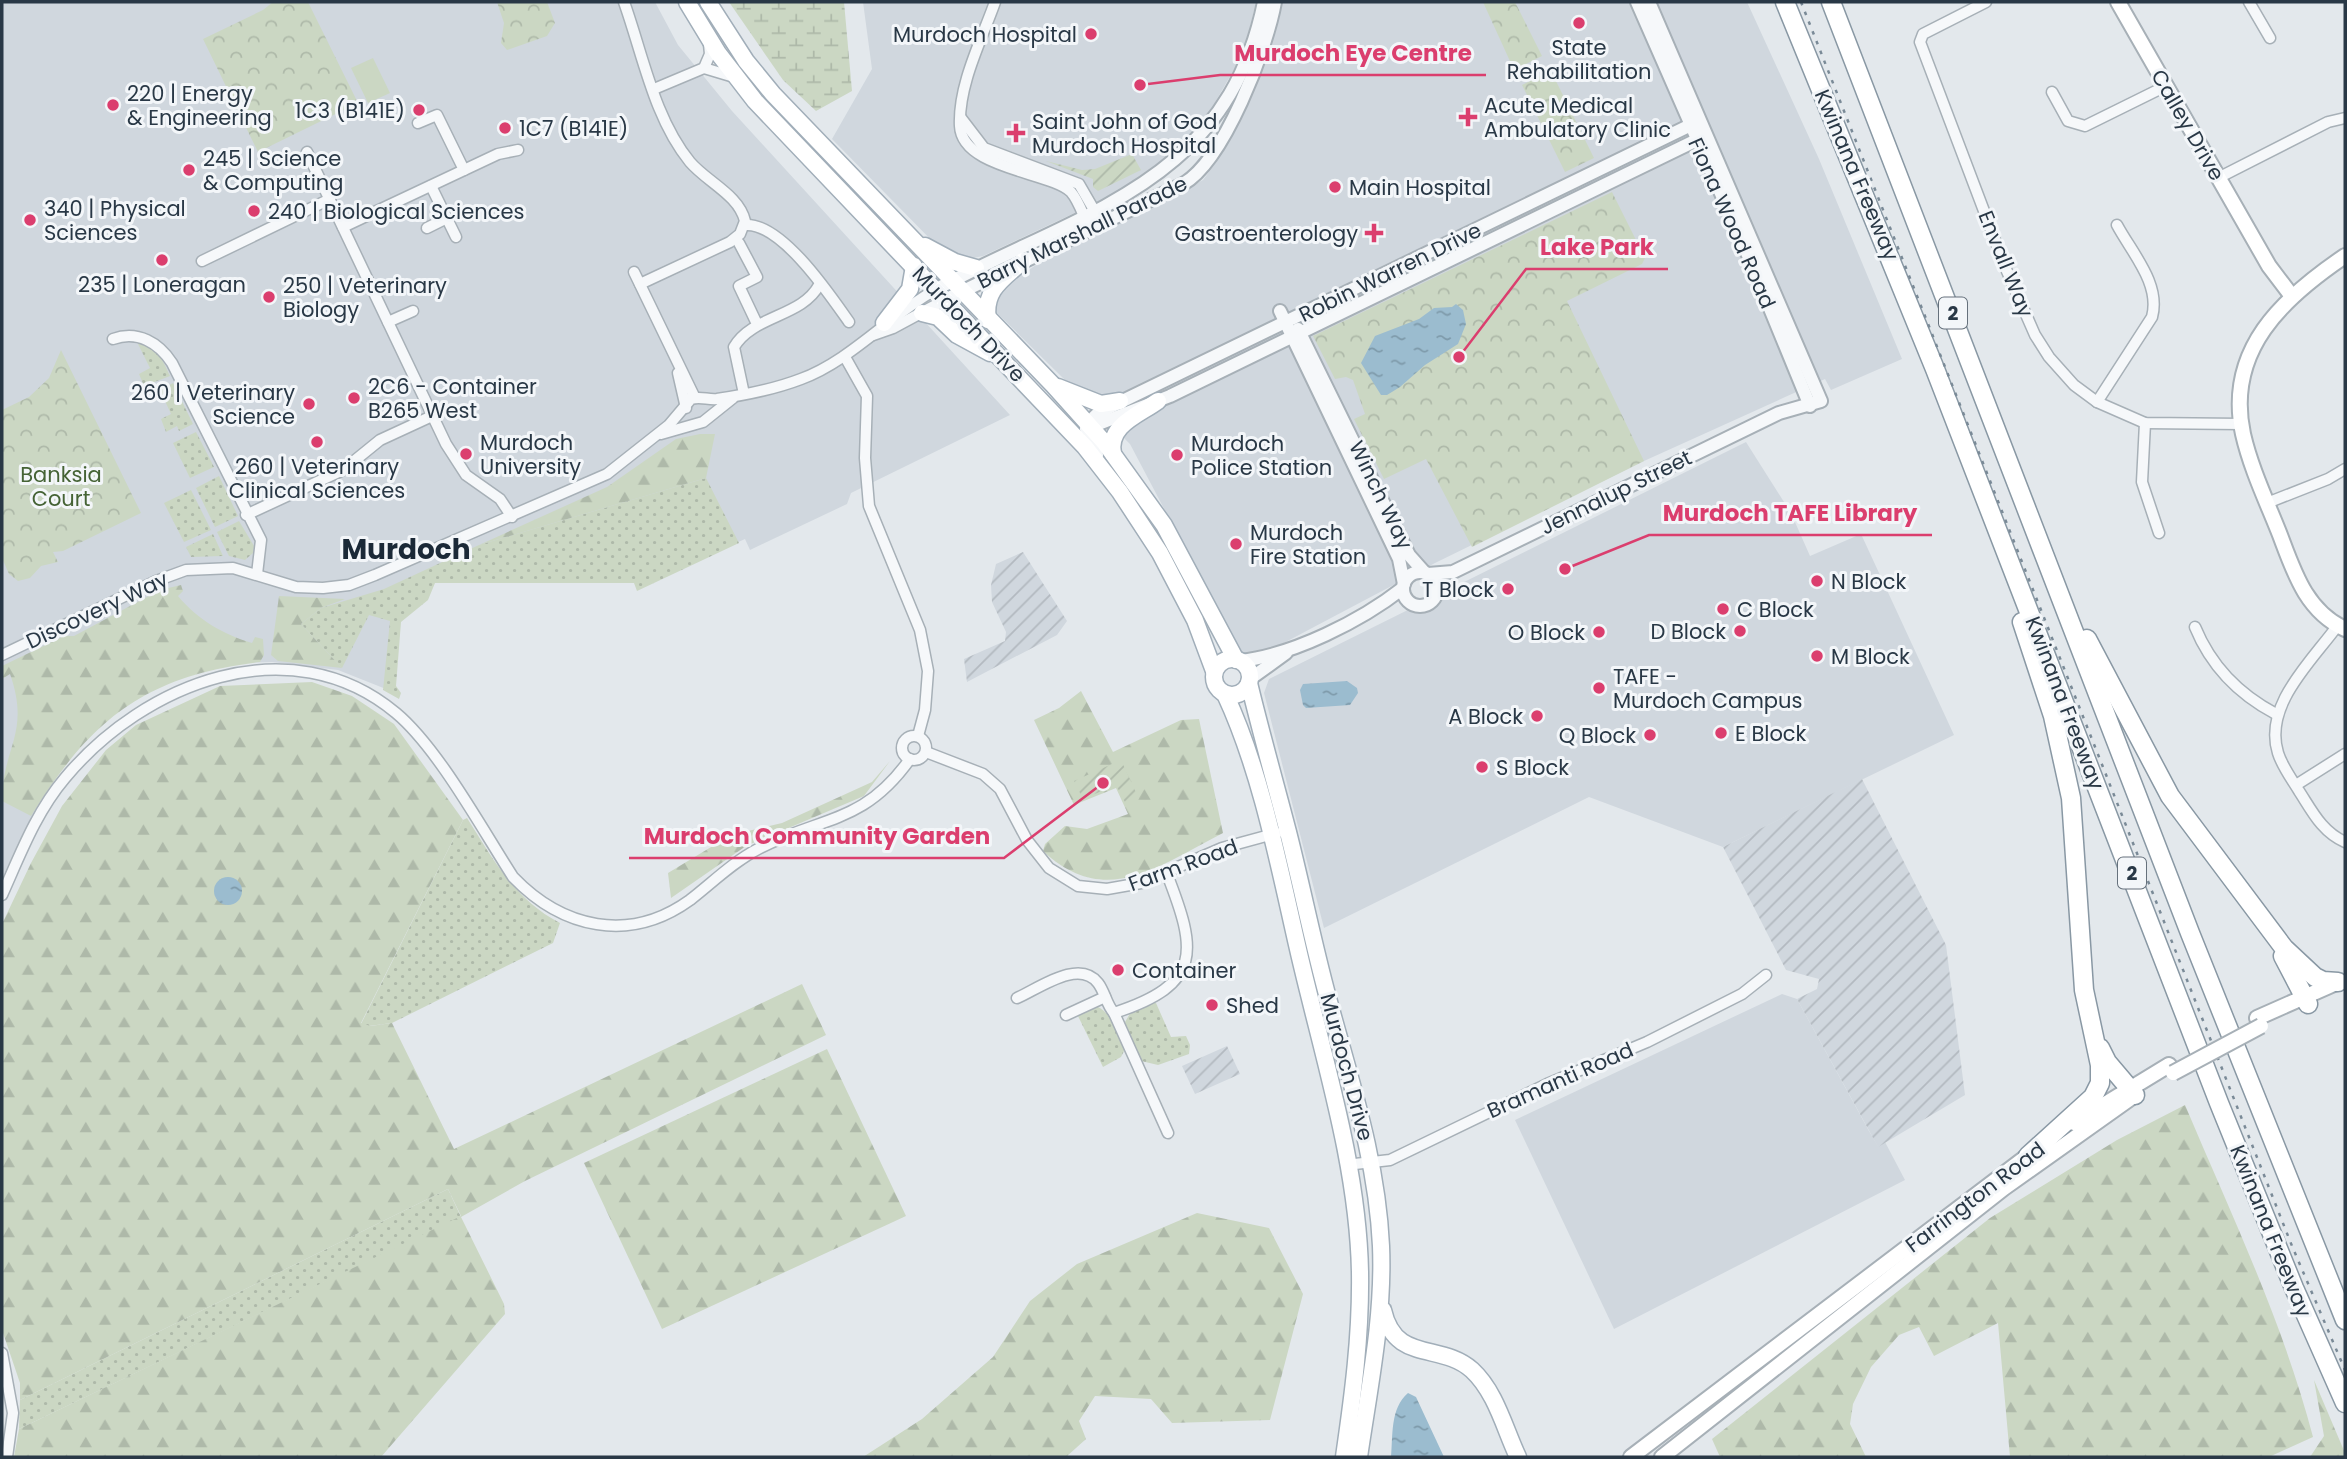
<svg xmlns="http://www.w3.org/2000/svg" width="2347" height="1459" font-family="Poppins,sans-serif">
  <defs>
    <pattern id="industrial-furrows" width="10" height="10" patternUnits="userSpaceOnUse" patternTransform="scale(1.75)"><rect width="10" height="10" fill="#d0d7de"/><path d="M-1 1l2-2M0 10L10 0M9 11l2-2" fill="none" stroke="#b3b9c0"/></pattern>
    <pattern id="grass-dots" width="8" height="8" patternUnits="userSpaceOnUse" patternTransform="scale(1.75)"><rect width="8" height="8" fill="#cbd7c3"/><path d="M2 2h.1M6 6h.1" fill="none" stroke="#aeb9a9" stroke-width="1.8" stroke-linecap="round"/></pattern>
    <pattern id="forest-firs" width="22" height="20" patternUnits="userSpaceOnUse" patternTransform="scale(1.75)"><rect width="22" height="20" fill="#cbd7c3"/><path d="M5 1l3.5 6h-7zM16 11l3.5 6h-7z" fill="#aeb9a9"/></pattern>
    <pattern id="wetland-marsh" width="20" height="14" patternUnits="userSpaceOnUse" patternTransform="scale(1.75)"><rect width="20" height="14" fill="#cbd7c3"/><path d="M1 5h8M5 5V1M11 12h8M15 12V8" fill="none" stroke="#aeb9a9"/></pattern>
    <pattern id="park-crowns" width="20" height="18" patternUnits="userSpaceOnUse" patternTransform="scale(1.75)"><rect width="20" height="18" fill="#cbd7c3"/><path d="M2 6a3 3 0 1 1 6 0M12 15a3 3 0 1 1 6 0" fill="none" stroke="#aeb9a9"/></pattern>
    <pattern id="garden-furrows" width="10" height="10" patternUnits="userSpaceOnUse" patternTransform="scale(1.75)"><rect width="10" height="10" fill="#cbd7c3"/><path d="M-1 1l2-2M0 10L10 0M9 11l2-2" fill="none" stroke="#aeb9a9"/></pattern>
    <pattern id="water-ripples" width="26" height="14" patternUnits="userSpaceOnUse" patternTransform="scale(1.75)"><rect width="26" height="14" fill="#9bbccf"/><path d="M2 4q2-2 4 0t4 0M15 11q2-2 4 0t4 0" fill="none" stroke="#7e9aaa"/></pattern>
  </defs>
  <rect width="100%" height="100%" fill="#e3e8ec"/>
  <g fill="#d0d7de">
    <path d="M2 2H655L678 45 732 111 1010 415 851 493 847 504 750 550 745 539 640 586 639 581 434 580 396 621 391 691 338 670 272 662 229 663 138 686 64 750 2 878Z"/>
    <path d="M863 2H1256L1244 52 1201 127 1176 155 1117 193 983 256 963 260 940 249 832 139 872 69Z"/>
    <path d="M1281 2H1747L1819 159 1902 359 1831 390 1825 379 1644 461 1435 563 1259 656 1240 653 1130 444 991 307 999 290 1048 257 1203 180 1218 160 1268 57Z"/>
    <path d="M1746 442 1791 513 1810 556 1861 534 1954 735 1723 847 1589 797 1324 928 1264 693 1269 679Z"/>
    <path d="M1782 994 1797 999 1869 1131 1878 1146 1885 1142 1905 1180 1614 1329 1515 1120Z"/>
  </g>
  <g fill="url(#industrial-furrows)">
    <path d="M1023 552 1067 621 1057 635 967 682 964 659 1005 641 1006 632 992 602 991 585 996 564Z"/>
    <path d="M1862 779 1946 945 1965 1095 1878 1147 1797 999 1817 989 1819 979 1786 970 1723 847Z"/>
    <path d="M1227 1046 1240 1074 1195 1094 1182 1066Z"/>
  </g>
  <g fill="url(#grass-dots)">
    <path d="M138 344C157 344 163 361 170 376L144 386 139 374 150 368Z"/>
    <path d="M173 383 193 424 179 431 177 426 166 432 161 419 171 414 160 390Z"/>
    <path d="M196 432 214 467 190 478 173 443Z"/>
    <path d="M219 476 238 516 215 527 196 488Z"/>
    <path d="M706 478 739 543 637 591 634 583H435L428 600 401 622 396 686 401 693 399 699 383 690 390 621 369 615 342 668 301 624 321 608 384 589 479 545Z"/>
    <path d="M191 490 211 530 184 542 164 503Z"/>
    <path d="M239 521 254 546 253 553 245 560 229 556 217 532Z"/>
    <path d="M213 534 223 556 191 557 186 547Z"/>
    <path d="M467 818C493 859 515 900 560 923L553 943 392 1023 369 1026 361 1024 463 820Z"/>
    <path d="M1148 1003H1156L1171 1037 1186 1036 1190 1045 1189 1054 1158 1065 1137 1060 1125 1022 1132 1010Z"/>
    <path d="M1096 1006C1111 1012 1120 1034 1125 1049L1121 1057 1103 1067 1077 1014Z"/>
    <path d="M448 1189 461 1217 19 1429 20 1400Z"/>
  </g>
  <g fill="url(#forest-firs)">
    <path d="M700 434H715L706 478 479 545 607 487 676 439Z"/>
    <path d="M181 585 183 591 178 596C198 620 223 634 252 643L255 637 263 639 264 655 260 662C145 676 91 719 31 816L2 801C2 748 31 733 10 674L2 679V666L64 636H74L160 590Z"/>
    <path d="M279 596 345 599 321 608 301 624 342 668 278 661 271 655Z"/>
    <path d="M312 682 352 696 394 724 463 820 361 1023 370 1026 392 1023 454 1149 802 984 826 1035 525 1181 461 1217 504 1304 505 1314 381 1457H14L19 1429 461 1216 448 1189 20 1400V1383L2 1330V924L31 863 62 806 106 750 136 725 220 686Z"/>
    <path d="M1081 691 1113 752 1181 720 1199 719 1223 833C1160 865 1106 910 1043 851L1045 844 1065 826 1087 829 1128 814 1116 788 1074 805 1034 720 1059 708Z"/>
    <path d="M890 761 864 796 746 846 671 898 668 873 731 835 782 823 872 782Z"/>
    <path d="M827 1049 906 1216 662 1329 584 1163Z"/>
    <path d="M2185 1105C2231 1214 2283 1322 2313 1437L2269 1457H2010L1998 1323 1934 1356 1919 1327 1899 1335 1871 1367 1853 1404 1850 1424 1866 1457H1720L1712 1439 1990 1218 2117 1140Z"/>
    <path d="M1197 1213 1269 1228 1303 1294 1270 1420 1172 1423 1151 1399 1095 1396 1079 1421 1086 1439 1066 1457H863L922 1419 993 1357 1030 1301 1077 1264Z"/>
    <path d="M2314 1380 2345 1453V1457H2310L2324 1436Z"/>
  </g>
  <path fill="url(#wetland-marsh)" d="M729 2H844L852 91 816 111 783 80Z"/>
  <g fill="url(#park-crowns)">
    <path d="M273 2H308L358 103 258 152 203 39 263 10Z"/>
    <path d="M497 2H547L555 23 547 36 507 50 501 43 504 23Z"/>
    <path d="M1483 2H1515L1542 56 1514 70Z"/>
    <path d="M1551 71 1594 158 1565 172 1522 85Z"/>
    <path d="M1612 192 1645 258 1642 264 1567 301 1644 461 1472 547 1426 459 1384 479 1354 419 1365 414 1353 380 1346 377 1335 379 1313 336Z"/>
    <path d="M61 350 141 513 63 551 53 552 58 562 41 566 30 578 18 581 9 574 2 558V410L29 397 49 378Z"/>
  </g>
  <g fill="url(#garden-furrows)">
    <path d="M1132 154 1141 170 1098 191 1093 187V179L1046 161 1082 170 1095 169Z"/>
    <path d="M1121 760 1139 799 1126 804 1116 785 1083 799 1074 781Z"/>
  </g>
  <path fill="#cbd7c3" d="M373 58 390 93 368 103 351 68Z"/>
  <g fill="url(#water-ripples)">
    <path d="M1456 304 1463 310 1466 324 1458 344 1425 365 1400 387 1387 395H1381L1361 363 1375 336 1419 319 1434 308 1452 307Z"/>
    <path d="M1347 681 1357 688 1358 693 1350 705 1306 708 1303 705 1300 690 1303 684Z"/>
    <circle cx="228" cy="891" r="14"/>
    <path d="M1408 1393 1416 1397 1444 1457H1391C1393 1436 1390 1408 1408 1393Z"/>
  </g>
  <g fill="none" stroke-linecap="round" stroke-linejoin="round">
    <defs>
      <g id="minor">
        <path d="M624 2C643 55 654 118 690 162 707 182 739 195 745 221L740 234 730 242 640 284"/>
        <path d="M995 2C982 39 958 85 960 126 962 169 1051 172 1071 192 1078 200 1082 212 1086 221"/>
        <path d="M1986 2 1923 34 1920 42 2006 269 2035 335 2049 357 2074 385 2097 402 2145 423 2242 424"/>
        <path d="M2249 2 2270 38"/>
        <path d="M704 68 734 77"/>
        <path d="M654 89 704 68 710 54 709 44"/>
        <path d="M2052 92 2068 121 2085 126 2166 86"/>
        <path d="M961 118 984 148 1079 184 1101 222"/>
        <path d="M418 123 437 115 464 170"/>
        <path d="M307 152 446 444 466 475 500 499 512 517"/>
        <path d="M2218 178 2328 122 2345 118"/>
        <path d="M431 186 456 237"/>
        <path d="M745 225C781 222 830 295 849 322"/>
        <path d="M343 227 498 154 518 150"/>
        <path d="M427 228 447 218"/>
        <path d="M739 243 757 277 739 286 757 324"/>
        <path d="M202 261 330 199"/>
        <path d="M634 272 695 398"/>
        <path d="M388 322 413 311"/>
        <path d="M873 335 893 328 945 300"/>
        <path d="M113 339C138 330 159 343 172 363L261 540 257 574"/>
        <path d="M845 357 867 396 865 458 869 506 920 630 928 671 925 710 918 736"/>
        <path d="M678 373 686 408"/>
        <path d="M744 394 734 347C753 315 802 317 819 285"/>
        <path d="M2097 402 2152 317C2161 284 2132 253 2117 225"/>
        <path d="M2145 423 2142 482 2159 533"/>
        <path d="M661 434 703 422 733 398"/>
        <path d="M2267 503 2328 479 2345 469"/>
        <path d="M246 515 343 470 380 440 432 416"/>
        <path d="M2338 625C2312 661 2263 705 2278 753 2282 766 2291 778 2299 791 2312 811 2322 832 2345 842"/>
        <path d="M2195 627C2211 666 2238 694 2276 714"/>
        <path d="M2 655 156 581 186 570 233 568 296 587 323 588 349 585 375 575 607 474 669 425 691 399C700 396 708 400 717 399 745 395 775 389 801 379 850 361 889 316 935 290"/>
        <circle cx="914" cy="748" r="12"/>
        <path d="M926 752 983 774 1000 789 1027 840 1049 868 1078 886 1107 889 1141 883 1222 848 1277 833"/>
        <path d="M2296 785 2345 754"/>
        <path d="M2 895C20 855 36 812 65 778 144 683 290 625 396 713 438 748 482 829 513 877 562 928 629 944 690 900 712 883 733 862 758 849 821 816 863 825 910 759"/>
        <path d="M1017 998C1038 989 1079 958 1098 983 1105 992 1106 1004 1114 1013 1203 984 1197 951 1167 874"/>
        <path d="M1114 1013 1168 1133"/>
        <path d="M1066 1015 1105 997"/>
        <path d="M1346 1165 1390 1160 1547 1084 1647 1042 1742 994 1766 975"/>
        <path d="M2 1353 13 1413 7 1457"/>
      </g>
      <g id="tertiary">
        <path d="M1637 2 1748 255 1810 406"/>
        <path d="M935 290C1079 211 1226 187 1264 2"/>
        <path d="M945 300 1183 184C1224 161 1267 48 1275 2"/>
        <path d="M1280 311 1399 559 1404 584"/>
        <path d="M1298 329 1409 555 1425 573"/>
        <path d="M1086 429 1170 396 1705 136"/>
        <path d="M1097 455C1089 439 1083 421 1102 411L1699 121"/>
        <circle cx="1420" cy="589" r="17"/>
        <path d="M1428 574 1453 572 1779 413 1821 401 1649 2"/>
        <path d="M1240 661C1293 655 1361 621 1403 588"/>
        <path d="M1250 679 1286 653"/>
      </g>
      <g id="secondary">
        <path d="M2118 2 2269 266 2291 295"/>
        <path d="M2345 256C2283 298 2225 350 2243 434 2251 469 2267 502 2280 535 2294 572 2306 611 2345 629"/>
        <path d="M2257 1018 2336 983"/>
        <path d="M2074 1123 2169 1065"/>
        <path d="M1631 1457 2034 1151"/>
        <path d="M1662 1457 2004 1188 2135 1095"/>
      </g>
      <g id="primary">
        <path d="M687 2 718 53 755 101 1085 447 1120 492 1160 553 1195 620 1214 671"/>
        <path d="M708 2 746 61 773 94 1053 385 1105 443 1164 525 1236 660"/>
        <path d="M925 246 955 262 976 268"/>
        <path d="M922 313 938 317 957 335 990 353"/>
        <path d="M988 320C983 290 1003 279 1023 261"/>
        <path d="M884 323 910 289 914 266"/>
        <path d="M1058 387 1101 404 1120 401"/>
        <path d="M1113 454C1107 425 1139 415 1158 401"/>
        <circle cx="1232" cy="677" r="18"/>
        <path d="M1249 683C1261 733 1275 782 1288 832 1302 887 1313 943 1328 998 1350 1080 1377 1159 1381 1246 1384 1317 1369 1388 1359 1457"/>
        <path d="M1225 694C1261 771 1279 866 1298 949 1322 1054 1358 1164 1360 1272 1361 1335 1353 1395 1344 1457"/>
        <path d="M1383 1310C1395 1364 1441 1342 1472 1370 1496 1392 1505 1430 1518 1457"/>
      </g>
      <g id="motorway">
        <path d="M1785 2 1935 369 2219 1103 2294 1288 2345 1403"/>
        <path d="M1831 2 2190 933 2345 1320"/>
        <path d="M2022 622 2053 716 2071 798 2084 990 2100 1065V1083L2093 1097 2028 1156"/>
        <path d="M2087 639 2170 796 2284 948 2315 977 2323 981 2338 982"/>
        <path d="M2283 956 2308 1004"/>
        <path d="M2100 1048 2107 1062 2135 1095"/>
      </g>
    </defs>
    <use href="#minor" stroke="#a7b0b7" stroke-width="13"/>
    <use href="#tertiary" stroke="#a7b0b7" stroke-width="16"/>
    <use href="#secondary" stroke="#a7b0b7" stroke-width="18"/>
    <use href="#primary" stroke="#a1aeb9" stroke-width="19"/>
    <use href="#motorway" stroke="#8998a4" stroke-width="21"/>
    <use href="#minor" stroke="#f6f8fa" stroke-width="10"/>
    <use href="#tertiary" stroke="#f6f8fa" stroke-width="12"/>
    <use href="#secondary" stroke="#fff" stroke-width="14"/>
    <use href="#primary" stroke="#fff" stroke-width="16"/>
    <use href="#motorway" stroke="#fff" stroke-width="18"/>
    <path stroke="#7a8a97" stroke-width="2.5" stroke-dasharray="3.5 7" stroke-linecap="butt" d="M1801 2 2292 1246 2345 1370"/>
    <defs>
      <path id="secondary-bridge" d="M2173 1073 2261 1026"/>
    </defs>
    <use href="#secondary-bridge" stroke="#a7b0b7" stroke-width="18" stroke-linecap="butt"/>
    <use href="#secondary-bridge" stroke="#fff" stroke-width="14"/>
  </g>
  <g fill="#db3e6e" stroke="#f3f6f9" stroke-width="2.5">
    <circle cx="1579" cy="23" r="7"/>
    <circle cx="1091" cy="34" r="7"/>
    <circle cx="113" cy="105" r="7"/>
    <circle cx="419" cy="110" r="7"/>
    <path d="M1464.5 106.5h7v7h7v7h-7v7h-7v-7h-7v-7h7z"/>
    <circle cx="505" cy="128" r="7"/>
    <path d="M1012.5 122.5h7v7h7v7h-7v7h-7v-7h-7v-7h7z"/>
    <circle cx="189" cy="170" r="7"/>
    <circle cx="1335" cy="187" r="7"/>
    <circle cx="254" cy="211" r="7"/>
    <circle cx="30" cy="220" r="7"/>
    <path d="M1370.5 222.5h7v7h7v7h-7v7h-7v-7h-7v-7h7z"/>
    <circle cx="162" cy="260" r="7"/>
    <circle cx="269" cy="297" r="7"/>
    <circle cx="354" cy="398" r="7"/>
    <circle cx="309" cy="404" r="7"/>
    <circle cx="317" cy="442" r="7"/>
    <circle cx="466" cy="454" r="7"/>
    <circle cx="1177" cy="455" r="7"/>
    <circle cx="1236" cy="544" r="7"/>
    <circle cx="1817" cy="581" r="7"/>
    <circle cx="1508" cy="589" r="7"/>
    <circle cx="1723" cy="609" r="7"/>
    <circle cx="1740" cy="631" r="7"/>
    <circle cx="1599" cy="632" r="7"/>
    <circle cx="1817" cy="656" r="7"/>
    <circle cx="1599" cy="688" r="7"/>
    <circle cx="1537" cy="716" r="7"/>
    <circle cx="1721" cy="733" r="7"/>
    <circle cx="1650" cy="735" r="7"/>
    <circle cx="1482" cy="767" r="7"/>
    <circle cx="1118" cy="970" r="7"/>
    <circle cx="1212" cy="1005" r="7"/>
  </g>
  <g text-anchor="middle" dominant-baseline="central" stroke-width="6" stroke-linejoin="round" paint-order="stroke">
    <g fill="#f3f6f9" stroke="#66717c" stroke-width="2">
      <rect x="1939" y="297.5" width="28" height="31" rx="5"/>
      <rect x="2118" y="857.5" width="28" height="31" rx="5"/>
    </g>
    <g font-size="19" font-weight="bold" fill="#293846">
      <text x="1953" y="313">2</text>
      <text x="2132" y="873">2</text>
    </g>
    <g font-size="21" fill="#293846" stroke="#f3f6f9" text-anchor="start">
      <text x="1077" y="34" text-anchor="end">Murdoch Hospital</text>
      <text x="1579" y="47" text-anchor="middle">State<tspan x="1579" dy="24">Rehabilitation</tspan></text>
      <text x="127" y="93">220 | Energy<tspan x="127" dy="24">&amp; Engineering</tspan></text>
      <text x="1484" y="105">Acute Medical<tspan x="1484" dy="24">Ambulatory Clinic</tspan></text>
      <text x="405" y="110" text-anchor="end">1C3 (B141E)</text>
      <text x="1032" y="121">Saint John of God<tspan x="1032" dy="24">Murdoch Hospital</tspan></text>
      <text x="519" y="128">1C7 (B141E)</text>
      <text x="203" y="158">245 | Science<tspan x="203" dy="24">&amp; Computing</tspan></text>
      <text x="1349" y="187">Main Hospital</text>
      <text x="44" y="208">340 | Physical<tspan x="44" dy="24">Sciences</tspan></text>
      <text x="268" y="211">240 | Biological Sciences</text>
      <text x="1358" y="233" text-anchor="end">Gastroenterology</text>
      <text x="162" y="284" text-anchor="middle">235 | Loneragan</text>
      <text x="283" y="285">250 | Veterinary<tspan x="283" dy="24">Biology</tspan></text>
      <text x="368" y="386">2C6 - Container<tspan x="368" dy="24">B265 West</tspan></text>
      <text x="295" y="392" text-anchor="end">260 | Veterinary<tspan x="295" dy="24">Science</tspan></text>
      <text x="480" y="442">Murdoch<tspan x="480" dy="24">University</tspan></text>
      <text x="1191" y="443">Murdoch<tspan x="1191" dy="24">Police Station</tspan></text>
      <text x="317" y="466" text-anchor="middle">260 | Veterinary<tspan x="317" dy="24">Clinical Sciences</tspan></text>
      <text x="1250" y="532">Murdoch<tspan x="1250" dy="24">Fire Station</tspan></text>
      <text x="1831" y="581">N Block</text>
      <text x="1494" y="589" text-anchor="end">T Block</text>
      <text x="1737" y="609">C Block</text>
      <text x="1726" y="631" text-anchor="end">D Block</text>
      <text x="1585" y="632" text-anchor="end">O Block</text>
      <text x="1831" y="656">M Block</text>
      <text x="1613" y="676">TAFE -<tspan x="1613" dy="24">Murdoch Campus</tspan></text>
      <text x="1523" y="716" text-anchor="end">A Block</text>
      <text x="1735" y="733">E Block</text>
      <text x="1636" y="735" text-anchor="end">Q Block</text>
      <text x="1496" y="767">S Block</text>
      <text x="1132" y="970">Container</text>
      <text x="1226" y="1005">Shed</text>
    </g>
    <g font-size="21" fill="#293846" stroke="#f3f6f9">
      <text transform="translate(2188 125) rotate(60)">Calley Drive</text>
      <text transform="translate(1857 175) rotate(67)">Kwinana Freeway</text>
      <text transform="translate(1732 223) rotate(66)">Fiona Wood Road</text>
      <text transform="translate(1082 232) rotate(-26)">Barry Marshall Parade</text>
      <text transform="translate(2006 264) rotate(68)">Envall Way</text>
      <text transform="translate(1390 272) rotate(-26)">Robin Warren Drive</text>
      <text transform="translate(969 324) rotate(46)">Murdoch Drive</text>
      <text transform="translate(1616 492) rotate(-26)">Jennalup Street</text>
      <text transform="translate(1381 495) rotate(64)">Winch Way</text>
      <text transform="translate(97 610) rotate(-25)">Discovery Way</text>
      <text transform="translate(2065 703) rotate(69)">Kwinana Freeway</text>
      <text transform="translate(1183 865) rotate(-20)">Farm Road</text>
      <text transform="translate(1347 1067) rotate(75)">Murdoch Drive</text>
      <text transform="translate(1560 1080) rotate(-24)">Bramanti Road</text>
      <text transform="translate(1975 1197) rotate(-37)">Farrington Road</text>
      <text transform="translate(2271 1231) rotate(68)">Kwinana Freeway</text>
    </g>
    <g font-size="21" fill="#456335" stroke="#f3f6f9">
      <text x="61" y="474">Banksia<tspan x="61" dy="24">Court</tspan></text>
    </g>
    <g font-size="28" font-weight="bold" fill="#1b2937" stroke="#f3f6f9">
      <text x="406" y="549">Murdoch</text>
    </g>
  </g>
  <path fill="none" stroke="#db3e6e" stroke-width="2.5" d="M1140 85L1220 75H1486M1459 357L1526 269H1668M1565 569L1649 535H1932M1103 783L1004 858H629"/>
  <g fill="#db3e6e" stroke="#f3f6f9" stroke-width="2.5">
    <circle cx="1140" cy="85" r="7"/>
    <circle cx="1459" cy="357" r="7"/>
    <circle cx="1565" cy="569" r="7"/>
    <circle cx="1103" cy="783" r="7"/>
  </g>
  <g font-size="23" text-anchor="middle" font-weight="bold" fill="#db3e6e" stroke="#f3f6f9" stroke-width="6" stroke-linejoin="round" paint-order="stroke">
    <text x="1353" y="61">Murdoch Eye Centre</text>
    <text x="1597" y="255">Lake Park</text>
    <text x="1790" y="521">Murdoch TAFE Library</text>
    <text x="817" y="844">Murdoch Community Garden</text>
  </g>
  <rect width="2347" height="1459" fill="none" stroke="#293846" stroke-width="7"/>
</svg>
